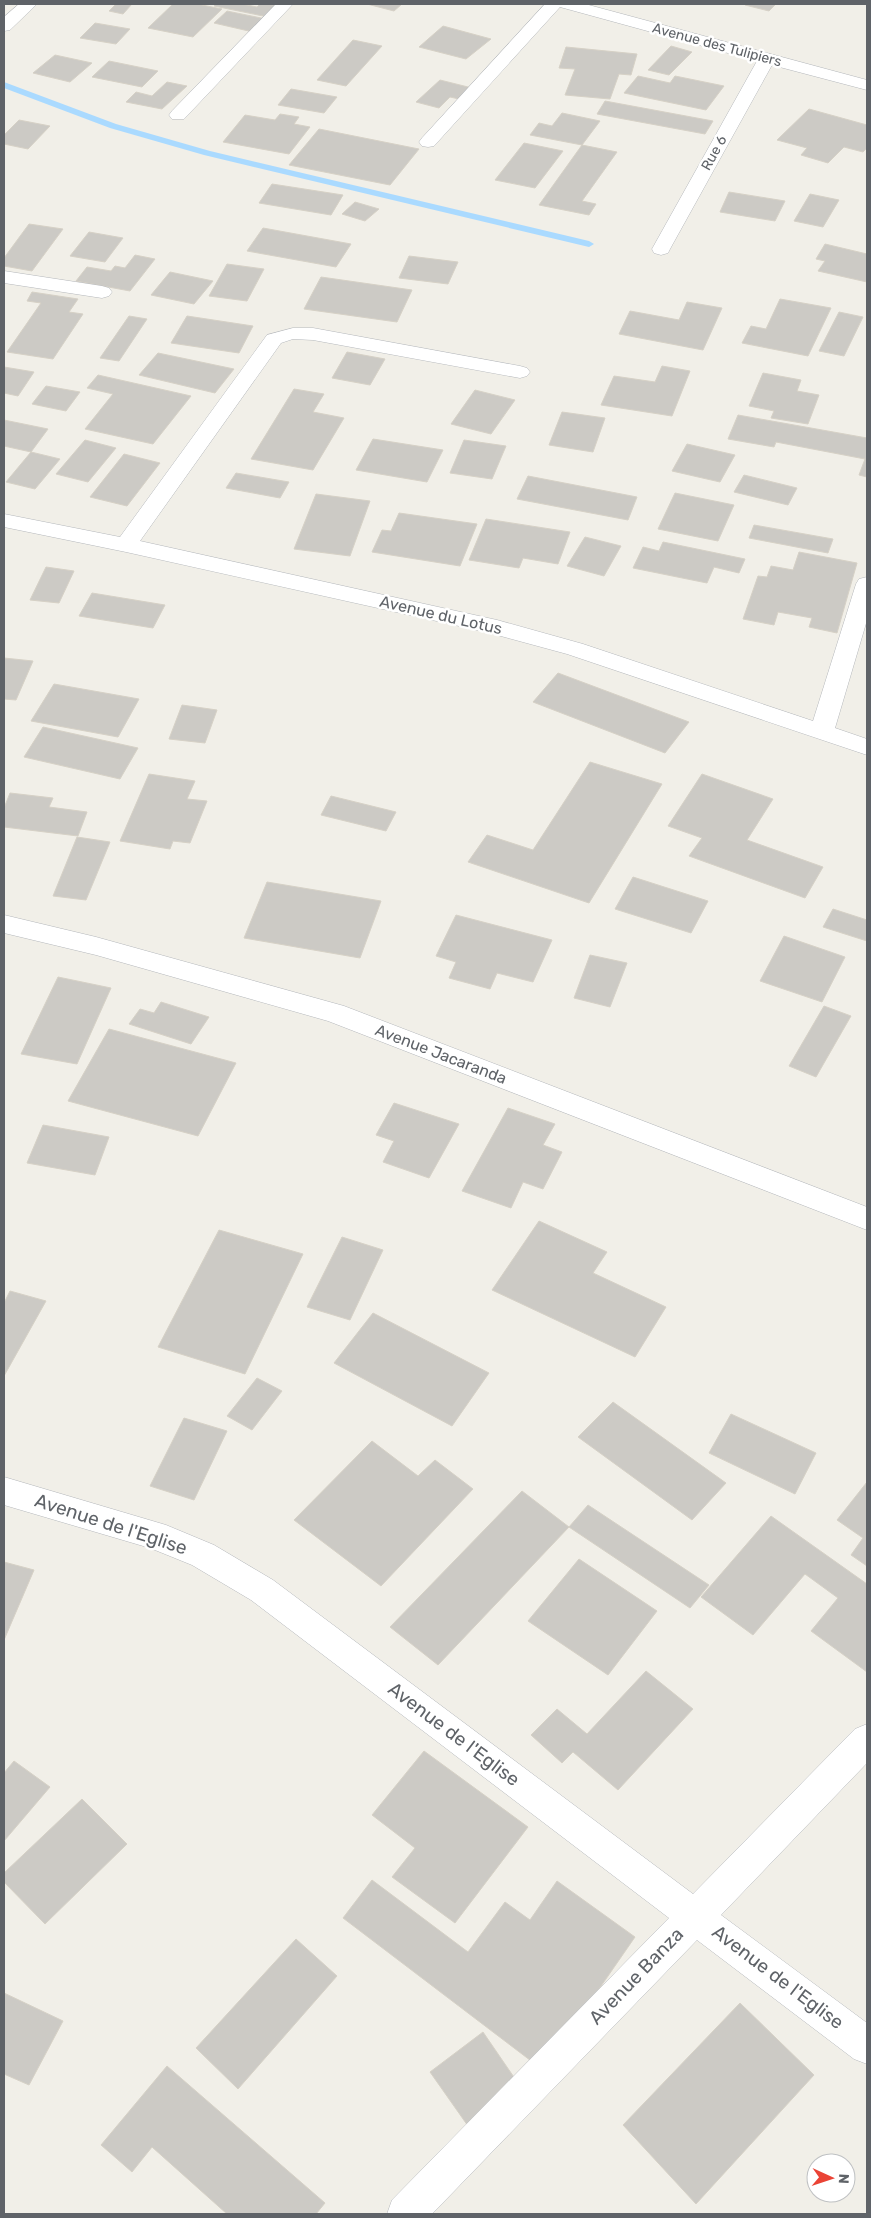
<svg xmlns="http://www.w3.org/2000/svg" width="871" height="2218" font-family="Rubik,sans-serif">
  <rect width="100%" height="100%" fill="#f1efe8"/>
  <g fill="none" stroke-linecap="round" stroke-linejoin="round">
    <path fill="#aadaff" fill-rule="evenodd" d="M4 82 116 124 210 151 589 241 594 244 589 247 204 155 110 128 4 88Z"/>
  </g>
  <g fill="#cccac5" stroke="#d6d1c6">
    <path d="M116 4H132L123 14 109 11Z"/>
    <path d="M173 4H197L222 9 193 37 148 28Z"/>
    <path d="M216 4H242L257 7 260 4H268L279 6 268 17 214 6Z"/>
    <path d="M367 4H402L394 11Z"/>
    <path d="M746 4H776L769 11 745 5Z"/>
    <path d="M227 11 266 19 253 32 214 23Z"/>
    <path d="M95 23 130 29 116 44 80 38Z"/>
    <path d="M443 26 491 39 466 59 419 47Z"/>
    <path d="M353 40 382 46 346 86 317 80Z"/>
    <path d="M671 46 692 52 669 75 648 70Z"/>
    <path d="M566 47 637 54 631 75 619 74 610 99 565 95 575 69 559 68Z"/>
    <path d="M55 55 92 63 70 82 33 73Z"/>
    <path d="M109 61 158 71 142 87 92 77Z"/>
    <path d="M638 76 670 83 675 76 724 86 706 110 624 93Z"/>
    <path d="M440 80 472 88 459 99 450 97 439 108 416 102Z"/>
    <path d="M167 82 187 86 162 109 126 102 136 92 152 96Z"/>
    <path d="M291 89 337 97 324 113 278 105Z"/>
    <path d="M605 101 713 121 705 134 597 114Z"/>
    <path d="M809 109 867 125V148L863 152 844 147 828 163 801 155 807 148 777 140Z"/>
    <path d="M562 113 600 121 582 145 530 135 539 123 552 126Z"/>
    <path d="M280 114 299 117 294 124 310 127 289 154 223 142 245 115 275 120Z"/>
    <path d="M19 120 50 126 28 149 4 144V135Z"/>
    <path d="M319 129 419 149 390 185 289 165Z"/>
    <path d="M524 143 563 151 535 188 495 180Z"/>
    <path d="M582 145 617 152 582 201 596 204 589 215 539 205Z"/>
    <path d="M272 184 343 195 331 215 259 203Z"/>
    <path d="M729 192 785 201 775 221 720 212Z"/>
    <path d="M810 194 839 200 823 227 794 221Z"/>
    <path d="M355 202 379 209 365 221 342 214Z"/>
    <path d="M29 224 63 229 32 271 4 266V258Z"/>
    <path d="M263 228 351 244 336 267 247 251Z"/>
    <path d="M89 232 123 238 105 262 70 256Z"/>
    <path d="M825 244 867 254V282L818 271 825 261 816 259Z"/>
    <path d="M135 255 155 259 130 291 76 281 87 267 111 271 115 266 125 268Z"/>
    <path d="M409 256 458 262 448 284 399 278Z"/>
    <path d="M227 264 264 269 247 301 209 296Z"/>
    <path d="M170 272 213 281 194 304 151 295Z"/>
    <path d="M321 277 412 290 397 322 304 309Z"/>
    <path d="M32 292 78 299 69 312 83 314 53 359 7 352 41 303 27 301Z"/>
    <path d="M780 299 831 308 808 356 742 343 751 326 766 329Z"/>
    <path d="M687 302 722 308 703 350 619 334 630 311 679 320Z"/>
    <path d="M839 312 863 317 844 356 819 351Z"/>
    <path d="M129 316 147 319 119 361 100 358Z"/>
    <path d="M187 316 253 326 239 353 171 343Z"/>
    <path d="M347 352 385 359 370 385 332 378Z"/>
    <path d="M158 353 234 369 215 393 139 375Z"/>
    <path d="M662 366 690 371 672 416 601 405 614 376 655 382Z"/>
    <path d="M4 367 34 372 18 396 4 393Z"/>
    <path d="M763 373 801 380 797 391 819 395 808 424 771 418 774 411 749 406Z"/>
    <path d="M98 375 191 396 153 444 85 429 113 394 87 388Z"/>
    <path d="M46 386 80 392 66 411 32 404Z"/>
    <path d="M294 389 324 394 313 412 344 418 313 470 251 459Z"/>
    <path d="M475 390 515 400 491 434 451 424Z"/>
    <path d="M562 412 605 418 593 452 549 445Z"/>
    <path d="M738 415 867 438V477L859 475 865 459 776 442 774 447 728 439Z"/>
    <path d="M4 420 48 429 31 452 4 446Z"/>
    <path d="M373 439 443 450 427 482 356 470Z"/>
    <path d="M85 440 116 448 88 482 56 474Z"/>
    <path d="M464 440 506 446 492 479 450 473Z"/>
    <path d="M687 444 735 455 720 482 672 471Z"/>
    <path d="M31 452 60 459 35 489 6 482Z"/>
    <path d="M124 454 160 463 127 506 90 497Z"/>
    <path d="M236 473 289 482 280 498 226 488Z"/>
    <path d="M744 475 797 488 788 505 734 492Z"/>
    <path d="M528 476 637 497 628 520 517 499Z"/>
    <path d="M675 493 734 505 718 541 658 529Z"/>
    <path d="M316 494 370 501 350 556 294 549Z"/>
    <path d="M399 513 477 524 460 566 372 552 382 530 391 531Z"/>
    <path d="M486 519 570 532 558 564 523 558 519 568 469 560Z"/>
    <path d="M754 525 833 539 828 553 749 538Z"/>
    <path d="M585 537 621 546 604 576 567 566Z"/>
    <path d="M663 542 745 559 739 573 714 567 707 583 633 568 643 547 659 551Z"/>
    <path d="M799 552 857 563 837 633 809 627 812 618 778 612 774 625 743 619 758 576 767 577 771 566 793 570Z"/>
    <path d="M46 567 74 571 59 603 30 600Z"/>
    <path d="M92 593 165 605 153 628 79 616Z"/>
    <path d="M4 658 33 661 16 700 4 699Z"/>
    <path d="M558 673 689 722 665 753 533 702Z"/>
    <path d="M54 684 139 699 118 737 31 721Z"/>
    <path d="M182 705 217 710 205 743 169 739Z"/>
    <path d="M43 727 138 748 120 779 24 757Z"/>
    <path d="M590 762 662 784 589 903 468 862 487 835 533 850Z"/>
    <path d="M149 774 195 781 187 799 207 801 190 843 173 841 170 849 120 841Z"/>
    <path d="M702 774 773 799 747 840 823 867 805 898 689 856 702 838 668 826Z"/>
    <path d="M10 793 53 798 49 807 87 812 78 836 4 827V808Z"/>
    <path d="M331 796 396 812 386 831 321 815Z"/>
    <path d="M77 837 110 842 86 900 53 896Z"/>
    <path d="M633 877 708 901 691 933 615 909Z"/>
    <path d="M267 882 381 901 360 958 244 938Z"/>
    <path d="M833 909 867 920V941L823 927Z"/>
    <path d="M456 915 552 940 533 982 497 973 490 989 449 978 456 962 436 956Z"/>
    <path d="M784 936 845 957 822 1002 760 981Z"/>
    <path d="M590 955 627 963 610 1007 574 998Z"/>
    <path d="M58 977 111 988 77 1064 21 1054Z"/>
    <path d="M161 1002 209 1017 191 1044 129 1024 140 1009 154 1013Z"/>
    <path d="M824 1006 851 1016 816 1077 789 1066Z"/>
    <path d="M109 1029 236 1063 198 1136 68 1101Z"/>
    <path d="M394 1103 459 1124 429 1178 383 1162 394 1141 376 1135Z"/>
    <path d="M508 1108 555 1124 543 1145 562 1152 543 1189 523 1182 511 1208 462 1191Z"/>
    <path d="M43 1125 109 1137 95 1175 27 1163Z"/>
    <path d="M539 1221 607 1252 593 1273 666 1307 635 1357 492 1290Z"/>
    <path d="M219 1230 303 1254 245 1374 158 1347Z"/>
    <path d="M342 1237 383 1250 350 1320 307 1307Z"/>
    <path d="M10 1291 46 1301 4 1376V1303Z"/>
    <path d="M373 1313 489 1373 452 1426 334 1363Z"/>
    <path d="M257 1378 282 1391 252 1430 227 1416Z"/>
    <path d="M613 1402 726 1483 692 1520 578 1437Z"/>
    <path d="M731 1414 816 1453 795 1494 709 1453Z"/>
    <path d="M184 1418 227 1431 194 1500 150 1486Z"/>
    <path d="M372 1441 418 1476 435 1460 473 1489 381 1586 294 1520Z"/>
    <path d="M867 1482V1566L851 1555 863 1538 837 1520Z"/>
    <path d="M522 1491 569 1527 438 1665 390 1627Z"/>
    <path d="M588 1505 709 1585 690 1608 569 1527Z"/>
    <path d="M771 1516 867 1584V1672L811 1631 838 1598 805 1574 753 1635 701 1597Z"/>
    <path d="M579 1559 657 1611 608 1675 528 1621Z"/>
    <path d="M4 1562 34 1570 4 1640Z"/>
    <path d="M646 1671 693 1709 618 1790 573 1752 562 1763 531 1735 557 1709 587 1734Z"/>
    <path d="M424 1751 528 1827 455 1923 392 1877 415 1848 372 1815Z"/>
    <path d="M14 1761 50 1787 4 1841V1773Z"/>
    <path d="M82 1799 127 1844 45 1924 4 1882V1873Z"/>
    <path d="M372 1880 468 1952 505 1902 530 1920 557 1881 635 1937 543 2070 343 1918Z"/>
    <path d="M296 1939 337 1976 238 2089 196 2048Z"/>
    <path d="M4 1993 63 2021 29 2085 4 2074Z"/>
    <path d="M740 2003 814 2075 696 2204 623 2125Z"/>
    <path d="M483 2032 520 2086 468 2126 430 2072Z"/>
    <path d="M167 2066 325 2203 316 2214H227L152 2147 132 2172 101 2145Z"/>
  </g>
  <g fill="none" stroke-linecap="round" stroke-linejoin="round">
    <defs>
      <g id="minor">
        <path d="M19 4H37L10 30 4 31V17Z"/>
        <path d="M276 4H293L184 119H172L169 115 172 111Z"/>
        <path d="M545 4H585L867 80V90L772 65 670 249 668 253 661 255 654 253 652 249 757 61 560 7 434 146 428 147 422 146 419 142 422 138Z"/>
        <path d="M4 271 102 286 109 288 112 292 109 296 102 298 4 283Z"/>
        <path d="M293 328H313L520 366 527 368 530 372 527 376 520 378 313 340 293 339 281 343 140 541 497 620 583 644 813 721 856 584 859 579 867 577V620L835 728 867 739V755L567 654 486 632 126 552 4 527V514L120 537 267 335Z"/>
        <path d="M4 915 96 937 344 1006 867 1207V1230L328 1021 96 955 4 933Z"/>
        <path d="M4 1477 166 1525 214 1545 273 1580 693 1894 855 1729 867 1724V1763L721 1915 867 2023V2064L854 2059 697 1940 432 2214H387L392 2200 669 1918 251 1600 192 1565 150 1548 4 1505Z"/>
      </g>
    </defs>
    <use href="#minor" stroke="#b5b8bc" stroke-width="1"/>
    <use href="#minor" fill="#fff" fill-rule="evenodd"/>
  </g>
  <g text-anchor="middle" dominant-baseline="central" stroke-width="5" stroke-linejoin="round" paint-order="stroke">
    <g font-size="14" fill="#5f6368" stroke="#fff">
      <text transform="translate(717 45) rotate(15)">Avenue des Tulipiers</text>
      <text transform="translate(714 153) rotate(-61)">Rue 6</text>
    </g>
    <g font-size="16" fill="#5f6368" stroke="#fff">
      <text transform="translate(441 615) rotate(13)">Avenue du Lotus</text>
      <text transform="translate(441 1054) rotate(21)">Avenue Jacaranda</text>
    </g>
    <g font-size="19" fill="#5f6368" stroke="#fff">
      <text transform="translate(111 1524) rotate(18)">Avenue de l'Eglise</text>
      <text transform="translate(454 1734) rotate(37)">Avenue de l'Eglise</text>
      <text transform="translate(636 1976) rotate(-46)">Avenue Banza</text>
      <text transform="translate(778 1977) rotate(37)">Avenue de l'Eglise</text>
    </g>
  </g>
  <rect width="871" height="2218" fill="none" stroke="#5f6368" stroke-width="10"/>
  <g transform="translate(831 2178) rotate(93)"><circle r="24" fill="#ffffff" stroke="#bfc1c3"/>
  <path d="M0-4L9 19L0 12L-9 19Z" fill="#ea4335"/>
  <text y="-8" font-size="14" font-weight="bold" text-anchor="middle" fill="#5f6368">N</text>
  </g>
</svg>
